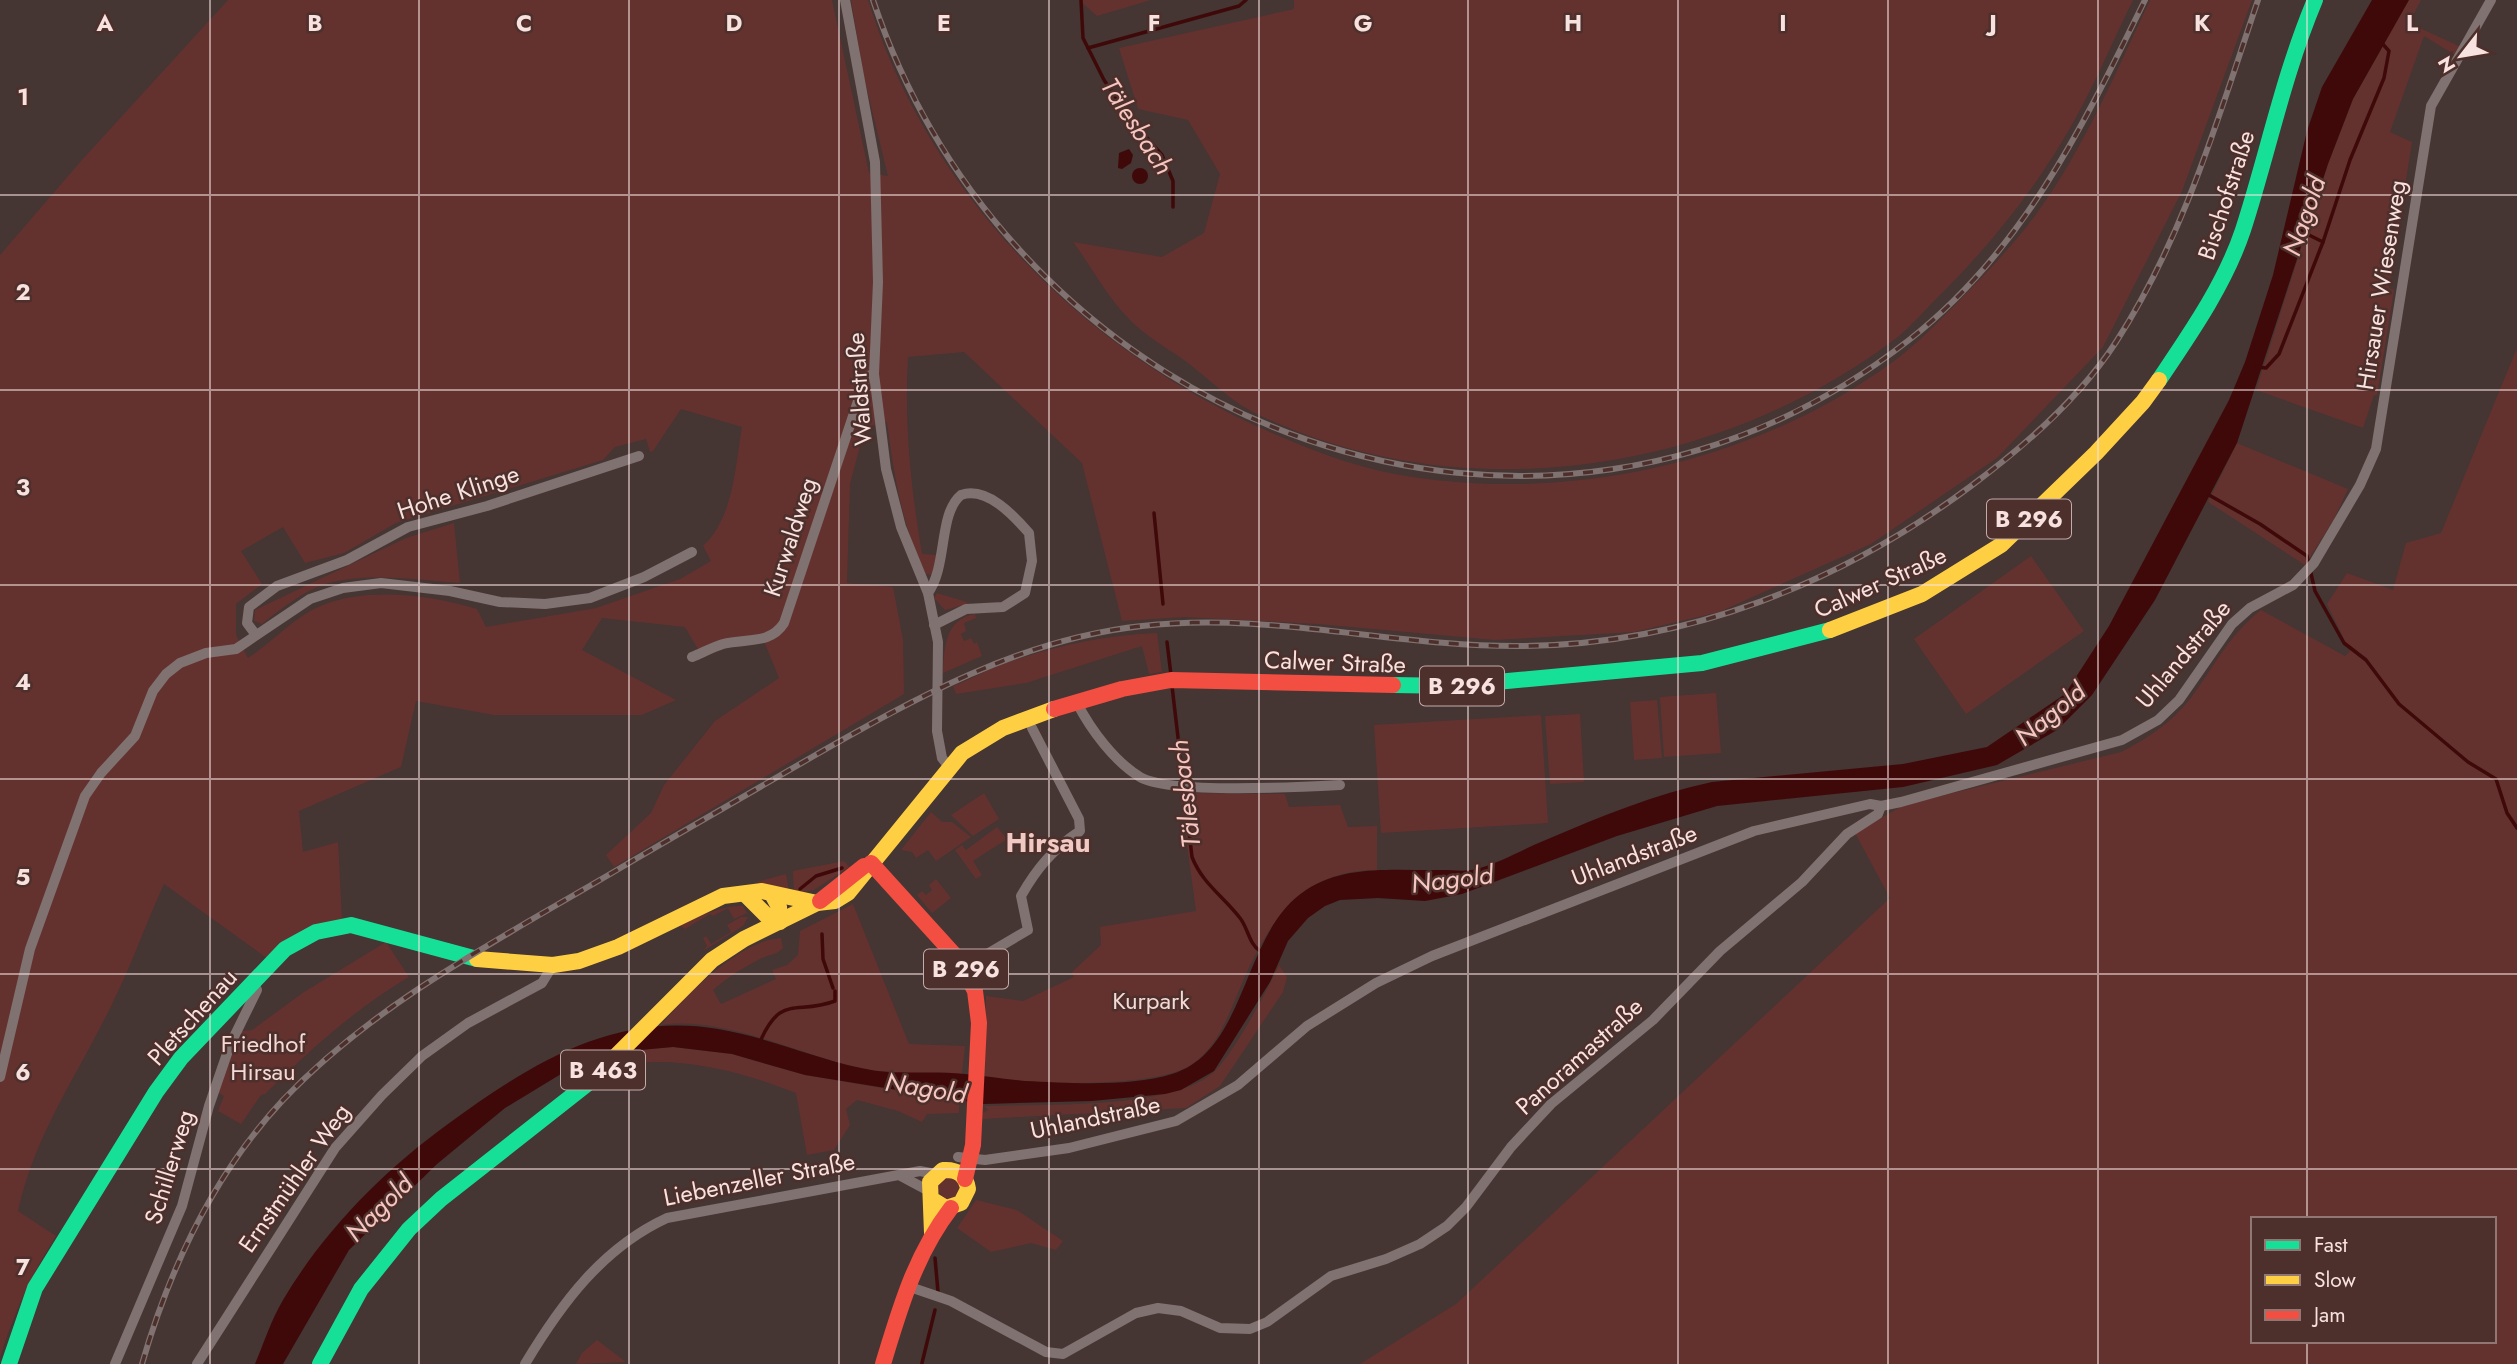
<svg xmlns="http://www.w3.org/2000/svg" width="2517" height="1364" font-family="Jost,sans-serif">
  <rect width="100%" height="100%" fill="#453533"/>
  <g fill="#63322f" fill-rule="evenodd">
    <path d="M228 0H832L869 173 888 176 864 77 851 0H868C929 196 1086 353 1272 433 1311 450 1352 466 1395 474 1565 505 1754 464 1894 361 1917 344 1937 323 1957 303 1985 274 2014 245 2037 213 2084 148 2116 72 2150 0H2252L2182 191 2103 347 1997 458 1871 544 1719 612 1634 632 1495 640 1318 624 1184 617 1122 621 1082 463 964 352 908 357C904 424 911 488 922 554L938 555 932 575 926 574C902 528 894 474 887 422L865 427 850 484 847 583 893 587 903 640 904 694 614 867 606 855 651 813 664 785 715 721 779 678 764 641 723 646 703 658 685 627 602 618 582 650 676 700 642 715H494L416 701 401 767 299 811 303 852 338 842 342 919 268 959 164 884C146 923 132 964 113 1002 79 1073 35 1133 18 1211L56 1236C31 1275 14 1313 0 1357V255L81 161ZM681 409 742 427C735 467 734 517 703 546L711 561 680 579 596 608 486 627 477 609C430 595 369 587 323 605 296 615 273 642 248 658L236 635V604L262 584 241 551 283 527 305 563 344 553 396 523 603 460 615 447 646 439 650 452 653 451Z"/>
    <path d="M1079 0H1151L1097 16Z"/>
    <path d="M1294 0H2133C2112 42 2094 87 2070 128 2035 189 1992 243 1942 293 1928 307 1914 323 1899 336 1721 473 1465 513 1259 415 1234 404 1210 380 1188 363 1169 349 1145 336 1129 319 1107 297 1091 266 1073 242L1162 257 1204 233 1220 174 1188 120 1138 109 1119 48 1294 9Z"/>
    <path d="M2408 0H2421L2409 23 2461 47 2455 55 2424 36 2390 132 2412 142 2389 288 2394 290 2377 395H2374L2363 428 2256 390 2328 164 2353 99Z"/>
    <path d="M2517 348V1364H1360L1456 1304 1890 898 1855 833 1904 805 2121 752C2148 738 2171 723 2190 699 2215 666 2227 637 2261 610L2345 656 2350 651 2327 604 2347 573 2393 590 2406 543 2441 533ZM2253 1219H2494V1341H2253Z"/>
    <path d="M2237 443 2348 489 2334 519 2305 565 2208 502Z"/>
    <path d="M454 523 460 583C418 580 354 570 315 588 296 597 278 611 262 624L254 621 255 610 406 538Z"/>
    <path d="M2031 556 2084 631 1966 714 1914 639Z"/>
    <path d="M937 593 967 602V604L945 610 934 598Z"/>
    <path d="M975 614 976 618 964 623 966 631 961 634 964 641 971 638 974 644 977 642 982 656 943 673C944 648 945 619 975 614Z"/>
    <path d="M1157 633 1162 672 1149 674 1142 646 1026 683 956 694 953 686C969 680 983 672 998 666 1049 647 1103 635 1157 633Z"/>
    <path d="M1716 693 1721 753 1664 757 1660 697Z"/>
    <path d="M1657 700 1662 758 1634 760 1630 702Z"/>
    <path d="M1580 714 1584 782 1550 784 1545 716Z"/>
    <path d="M1541 715 1548 823 1381 833 1374 725Z"/>
    <path d="M984 793 999 819 973 836 951 815Z"/>
    <path d="M1180 793 1285 794 1289 807 1340 805 1348 827 1377 826V870C1293 870 1264 931 1235 1000 1225 1024 1214 1050 1191 1065 1156 1088 1028 1085 985 1077L986 996 1023 1001 1074 977 1072 972 1101 945 1100 927 1196 911Z"/>
    <path d="M931 812 942 822H952L971 837 936 861 928 850 916 858 912 852 901 850Z"/>
    <path d="M997 827 1007 839 973 861 982 875 976 879 955 850 962 845 966 850Z"/>
    <path d="M844 861 849 867 814 890 794 893 793 871Z"/>
    <path d="M786 874 789 891 780 892 757 882Z"/>
    <path d="M936 879 951 898 932 913 917 895 922 891 926 895 932 890 929 885Z"/>
    <path d="M853 904 909 1044 965 1046 962 1074C926 1074 891 1076 855 1067 797 1053 722 1016 661 1025 686 995 740 940 781 938L783 948C777 955 770 954 762 958 744 967 728 977 713 990L721 1004 776 979 772 970 787 965 798 955 800 931Z"/>
    <path d="M743 906 747 913 734 919 728 908 713 916 710 914 685 929 679 925C700 917 720 905 743 906Z"/>
    <path d="M741 917H748L743 926 703 951 707 946 703 938 706 936 711 944 731 932 727 925Z"/>
    <path d="M386 942 409 977C355 1009 310 1050 265 1094L261 1095 241 1124 218 1111 224 1096 217 1092 242 1031 252 1030 304 992Z"/>
    <path d="M1279 965 1287 977 1283 992 1220 1086 1186 1108 982 1119 983 1113 988 1110 984 1106C1040 1104 1175 1110 1215 1071 1236 1049 1266 993 1279 965Z"/>
    <path d="M673 1047 732 1054 805 1075 959 1101V1113L927 1114 922 1122 898 1111 857 1100 846 1109 850 1125 834 1150 807 1155 796 1093C742 1072 685 1056 626 1064L637 1050Z"/>
    <path d="M950 1177 959 1183 960 1194 947 1200 939 1193 938 1186 943 1180Z"/>
    <path d="M976 1200 1017 1210 1063 1241 1056 1250 1031 1243 991 1252 957 1228Z"/>
    <path d="M597 1340 626 1362 576 1364 582 1353Z"/>
  </g>
  <g fill="#3f0909">
    <path d="M2372 0H2409L2353 99 2328 164 2237 443 2155 600 2092 695 2057 730 1997 765 1903 787 1717 806 1617 836 1462 894 1425 901 1378 898 1340 900 1325 906 1308 918 1288 941 1270 982 1214 1071 1181 1090 1165 1094 1092 1101 984 1104 805 1075 732 1054 673 1047 608 1053 561 1074 505 1108 437 1164 349 1250 283 1364H255C264 1343 271 1320 283 1300 324 1231 383 1171 448 1124 529 1065 613 1011 718 1029 767 1037 813 1058 861 1068 896 1076 929 1070 965 1074 985 1076 1004 1079 1025 1081 1068 1083 1131 1087 1172 1074 1248 1051 1241 932 1306 890 1346 864 1396 871 1442 870 1453 870 1466 872 1476 869 1501 863 1525 848 1548 839 1602 816 1655 794 1712 782L1903 764 1987 747 2065 694 2109 626 2229 400 2245 362 2273 275 2307 131 2322 87Z"/>
    <path d="M1129 149 1133 155 1131 163 1122 169 1118 168 1119 153Z"/>
    <circle cx="1140" cy="176" r="8"/>
  </g>
  <g fill="none" stroke-linecap="round" stroke-linejoin="round">
    <g stroke="#3f0909" stroke-width="3.5">
      <path d="M1081 0 1083 38 1104 80 1131 120 1162 155 1173 181V207"/>
      <path d="M1088 48 1239 6 1246 0"/>
      <path d="M2323 242 2350 160 2384 78 2389 51 2380 41"/>
      <path d="M2257 367 2266 368 2279 354 2323 242 2303 232"/>
      <path d="M2209 495 2260 524 2307 556 2315 591 2344 643 2366 660 2399 704 2468 762 2496 779 2507 813 2517 828"/>
      <path d="M1154 513 1163 604"/>
      <path d="M1167 642 1171 675"/>
      <path d="M1172 686 1192 857C1202 883 1223 896 1240 918 1248 928 1249 944 1260 951"/>
      <path d="M800 889 816 876 842 868"/>
      <path d="M822 934 823 959 833 988"/>
      <path d="M759 1044C781 992 796 1016 835 1001V991"/>
      <path d="M935 1258 938 1292"/>
      <path d="M922 1363 935 1310"/>
    </g>
    <g stroke="#807270" stroke-width="10">
      <path d="M845 0 875 162 878 282 874 374 886 469 901 527 928 593 938 642 937 731 942 758 949 767"/>
      <path d="M928 593C948 565 938 514 961 495 987 486 1014 516 1029 533L1032 561 1025 593 1003 607 966 609 934 625"/>
      <path d="M256 635 247 623 249 607 277 586 347 560 408 527 487 506 639 456"/>
      <path d="M692 657C702 653 713 647 723 644 746 638 770 645 784 623L866 377 874 374"/>
      <path d="M1077 703C1091 730 1114 761 1140 777 1168 794 1303 787 1340 785"/>
      <path d="M965 967 1028 930 1021 896C1037 868 1053 849 1080 831L1079 819 1032 728"/>
      <path d="M0 1077 30 949 85 796 101 773 135 736 153 691 166 674 180 663 206 653 236 649 310 599 343 588 381 583 450 591 500 602 545 604 590 598 644 577 692 552"/>
      <path d="M958 1157 985 1160 1069 1148 1176 1121 1238 1085 1307 1026 1376 983 1432 956 1754 831 1870 804 1881 806 1901 802 2122 740 2158 720 2179 700 2232 624 2250 608 2293 585 2314 563 2360 485 2376 449 2431 106 2491 0"/>
      <path d="M901 1176 929 1191"/>
      <path d="M907 1286 951 1301 1046 1352 1063 1354 1136 1313 1158 1308 1181 1311 1220 1328 1250 1329 1267 1322 1331 1276 1386 1259 1420 1244 1447 1226 1466 1207 1511 1147 1551 1104 1653 1020 1720 951 1802 882 1847 834 1878 814 1881 806"/>
      <path d="M115 1364 182 1206 209 1106 230 1045 257 990 253 982"/>
      <path d="M197 1364 335 1148 382 1095 422 1056 468 1023 542 983 553 965"/>
      <path d="M525 1364C561 1304 602 1248 667 1218L920 1171 935 1174"/>
    </g>
    <g stroke="#16e098" stroke-width="16">
      <path d="M2159 380C2190 334 2225 284 2243 230 2268 153 2283 76 2315 0"/>
      <path d="M1393 685 1454 686 1702 663 1830 630"/>
      <path d="M9 1364 35 1288 156 1092 181 1058 285 949 316 932 351 925 477 959"/>
      <path d="M320 1364 361 1289 409 1229 441 1199 591 1081"/>
    </g>
    <g stroke="#ffcf43" stroke-width="16">
      <path d="M1830 630 1922 594 2001 545 2096 453 2143 402 2159 380"/>
      <path d="M746 895 769 918 780 922 779 907 772 894"/>
      <path d="M477 959 553 965 579 961 618 947 723 896 762 891 817 903"/>
      <path d="M591 1081 712 960 744 939 817 903 835 901 848 893 962 753 1003 728 1054 709"/>
      <path d="M932 1233 930 1182 943 1170C957 1169 966 1175 968 1189L961 1203 946 1208 933 1200"/>
    </g>
    <g stroke="#f24e42" stroke-width="16">
      <path d="M1054 709 1122 689 1171 680 1393 685"/>
      <path d="M871 863 959 960 975 991 979 1023 973 1145 965 1179"/>
      <path d="M820 901 864 866"/>
      <path d="M883 1364C900 1308 915 1255 951 1208"/>
    </g>
    <defs>
      <g id="rail">
        <path d="M873 0C1017 430 1540 629 1909 340 2023 251 2083 126 2145 0"/>
        <path d="M142 1364C170 1267 214 1174 283 1100 378 1000 504 937 622 867 685 830 748 794 812 757 916 698 1020 639 1142 626 1269 611 1397 648 1525 646 1688 644 1841 583 1971 486 2025 446 2079 399 2116 342 2184 237 2218 118 2258 0"/>
      </g>
    </defs>
    <use href="#rail" stroke="#807271" stroke-width="6"/>
    <use href="#rail" stroke="#4d2f2b" stroke-width="3.5" stroke-dasharray="10" stroke-linecap="butt"/>
  </g>
  <path fill="none" stroke="#f7e2e0" stroke-width="2" stroke-opacity="0.55" d="M210 0V1364M419 0V1364M629 0V1364M839 0V1364M1049 0V1364M1259 0V1364M1468 0V1364M1678 0V1364M1888 0V1364M2098 0V1364M2307 0V1219M0 195H2517M0 390H2517M0 585H2517M0 779H2517M0 974H2517M0 1169H2517M2307 1341V1364"/>
  <g text-anchor="middle" dominant-baseline="central" stroke-width="5" stroke-linejoin="round" paint-order="stroke">
    <g fill="#4d2f2b" stroke="#c4acaa" stroke-width="2">
      <rect x="1987" y="499.5" width="84" height="39" rx="5"/>
      <rect x="1420" y="666.5" width="84" height="39" rx="5"/>
      <rect x="924" y="949.5" width="84" height="39" rx="5"/>
      <rect x="561" y="1050.5" width="84" height="39" rx="5"/>
    </g>
    <g font-size="23" font-weight="bold" fill="#f7e2e0">
      <text x="2029" y="519">B 296</text>
      <text x="1462" y="686">B 296</text>
      <text x="966" y="969">B 296</text>
      <text x="603" y="1070">B 463</text>
    </g>
    <g font-size="24" fill="#f7e2e0" stroke="#4d2f2b">
      <text transform="translate(2226 195) rotate(-72)">Bischofstraße</text>
      <text transform="translate(2381 285) rotate(-81)">Hirsauer Wiesenweg</text>
      <text transform="translate(859 389) rotate(-94)">Waldstraße</text>
      <text transform="translate(458 492) rotate(-18)">Hohe Klinge</text>
      <text transform="translate(790 537) rotate(-72)">Kurwaldweg</text>
      <text transform="translate(1880 582) rotate(-24)">Calwer Straße</text>
      <text transform="translate(2183 654) rotate(-50)">Uhlandstraße</text>
      <text transform="translate(1335 662) rotate(2)">Calwer Straße</text>
      <text transform="translate(1634 855) rotate(-21)">Uhlandstraße</text>
      <text transform="translate(192 1017) rotate(-48)">Pletschenau</text>
      <text transform="translate(1579 1056) rotate(-42)">Panoramastraße</text>
      <text transform="translate(1095 1117) rotate(-12)">Uhlandstraße</text>
      <text transform="translate(169 1167) rotate(-73)">Schillerweg</text>
      <text transform="translate(294 1178) rotate(-55)">Ernstmühler Weg</text>
      <text transform="translate(759 1179) rotate(-11)">Liebenzeller Straße</text>
    </g>
    <g font-size="24" fill="#f3dad7" stroke="#4d2f2b">
      <text x="1151" y="1000">Kurpark</text>
      <text x="263" y="1043">Friedhof<tspan x="263" dy="28">Hirsau</tspan></text>
    </g>
    <g font-size="26" font-style="italic" fill="#f6c6c0" stroke="#4d2f2b">
      <text transform="translate(1137 126) rotate(57)">Tälesbach</text>
      <text transform="translate(2304 216) rotate(-71)">Nagold</text>
      <text transform="translate(2050 714) rotate(-40)">Nagold</text>
      <text transform="translate(1185 794) rotate(-97)">Tälesbach</text>
      <text transform="translate(1452 879) rotate(-7)">Nagold</text>
      <text transform="translate(926 1088) rotate(9)">Nagold</text>
      <text transform="translate(379 1208) rotate(-45)">Nagold</text>
    </g>
    <g font-size="28" font-weight="bold" fill="#f0c9c4" stroke="#4d2f2b">
      <text x="1048" y="842">Hirsau</text>
    </g>
  </g>
  <g font-size="23" text-anchor="middle" font-weight="bold" fill="#f7e2e0" stroke="#4d2f2b" stroke-width="5" stroke-linejoin="round" paint-order="stroke">
    <text x="105" y="31">A</text>
    <text x="315" y="31">B</text>
    <text x="524" y="31">C</text>
    <text x="734" y="31">D</text>
    <text x="944" y="31">E</text>
    <text x="1154" y="31">F</text>
    <text x="1363" y="31">G</text>
    <text x="1573" y="31">H</text>
    <text x="1783" y="31">I</text>
    <text x="1993" y="31">J</text>
    <text x="2202" y="31">K</text>
    <text x="2412" y="31">L</text>
    <text x="23" y="105">1</text>
    <text x="23" y="300">2</text>
    <text x="23" y="495">3</text>
    <text x="23" y="690">4</text>
    <text x="23" y="885">5</text>
    <text x="23" y="1080">6</text>
    <text x="23" y="1275">7</text>
  </g>
  <rect x="2251" y="1217" width="245" height="126" fill="#4d2f2b" stroke="#917773" stroke-width="2"/>
  <rect x="2265" y="1240" width="35" height="10" fill="#16e098" stroke="#917773" stroke-width="2"/>
  <text x="2314" y="1252" font-size="21" fill="#f7e2e0">Fast</text>
  <rect x="2265" y="1275" width="35" height="10" fill="#ffcf43" stroke="#917773" stroke-width="2"/>
  <text x="2314" y="1287" font-size="21" fill="#f7e2e0">Slow</text>
  <rect x="2265" y="1310" width="35" height="10" fill="#f24e42" stroke="#917773" stroke-width="2"/>
  <text x="2314" y="1322" font-size="21" fill="#f7e2e0">Jam</text>
  <g transform="translate(2461 56) rotate(239)" stroke="#4d2f2b" stroke-width="5" paint-order="stroke">
  <path d="M0-5L12 26L0 18L-12 26Z" fill="#f7e2e0"/>
  <text y="-10" font-size="19" font-weight="bold" text-anchor="middle" fill="#f7e2e0">N</text>
  </g>
</svg>
